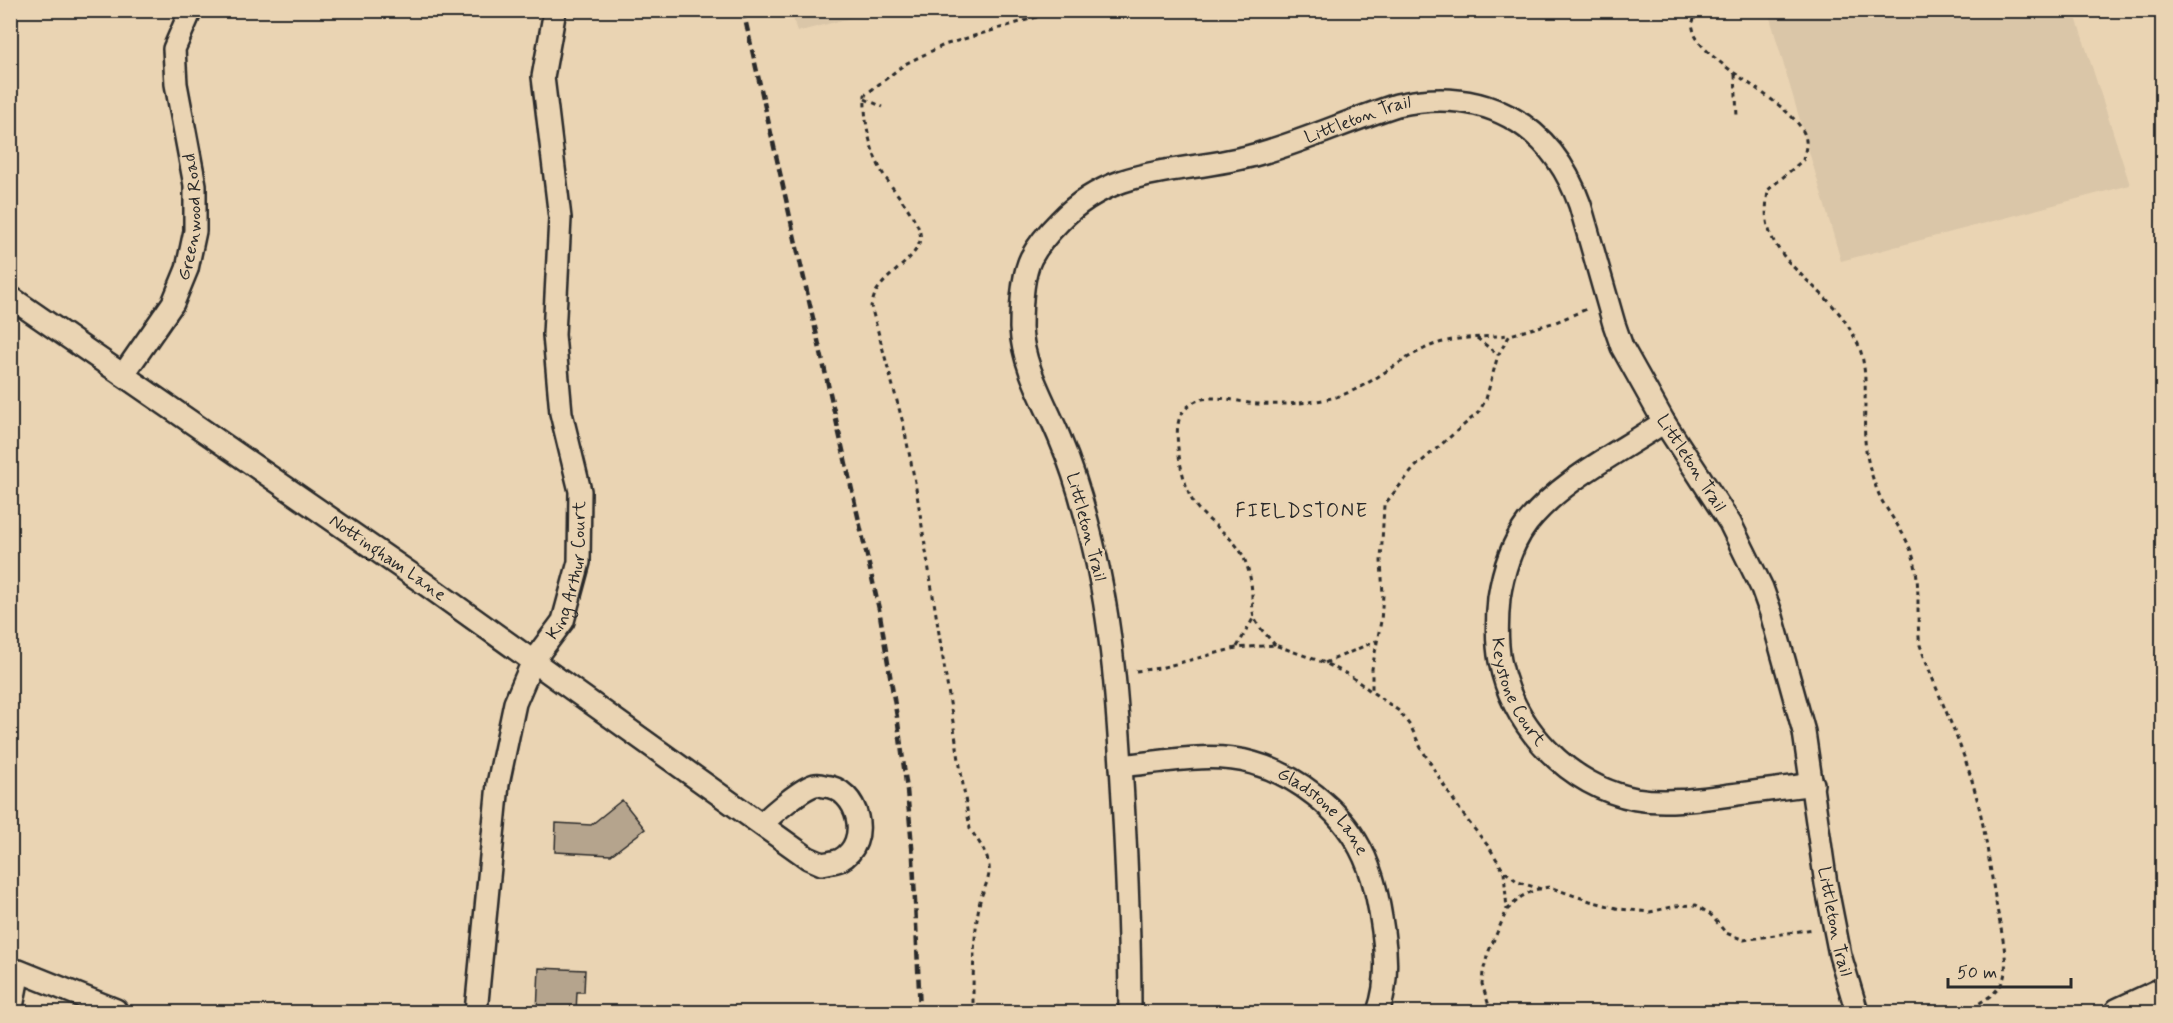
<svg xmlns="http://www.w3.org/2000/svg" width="2173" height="1023" font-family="Mynerve,sans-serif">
  <rect width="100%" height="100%" fill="#ead4b3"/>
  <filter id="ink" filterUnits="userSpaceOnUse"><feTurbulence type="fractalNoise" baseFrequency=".0167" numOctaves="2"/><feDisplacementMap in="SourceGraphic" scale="12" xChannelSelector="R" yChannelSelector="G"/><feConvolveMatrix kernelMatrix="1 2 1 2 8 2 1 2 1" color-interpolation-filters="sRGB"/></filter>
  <g filter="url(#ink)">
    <g fill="#dac6a8">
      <path d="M791 11V10L877 11 797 32Z"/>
      <path d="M1768 11H2074L2130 185 1841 261Z"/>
    </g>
    <g fill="#b5a48d" stroke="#2b2b2b" stroke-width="1.5">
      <path d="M622 800 645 829 611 855 555 852 556 823 591 825Z"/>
      <path d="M539 968 585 970 584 992H577L576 1012H537Z"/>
    </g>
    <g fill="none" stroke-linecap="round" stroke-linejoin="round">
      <defs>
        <g id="minor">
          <path id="s1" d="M10 297 421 581 808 858 822 864C827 863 835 862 840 860 872 843 859 788 824 786 821 785 818 784 815 785 802 788 772 814 762 824"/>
          <path id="s2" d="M123 375 173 303 187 269 195 231V185L176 84 174 49 191 10"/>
          <path id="s3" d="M1664 422C1618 453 1563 479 1528 522 1512 543 1503 572 1499 598 1497 619 1496 640 1500 661 1513 728 1569 786 1636 799 1667 804 1700 799 1731 795 1759 791 1786 788 1813 784"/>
          <path id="s4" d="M1121 766C1163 762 1211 751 1253 763 1296 775 1339 808 1360 848 1374 874 1379 903 1383 931 1387 958 1387 987 1378 1012"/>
          <path d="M11 1012 19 971 116 1010 115 1012"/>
          <path id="s5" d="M476 1012 498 784 515 703 533 661 563 621 579 562 580 491 561 413 554 335 560 218 543 77 555 10"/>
          <path id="s6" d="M1130 1012C1130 941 1127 871 1123 799 1118 712 1113 626 1092 541 1084 507 1074 472 1060 439 1046 404 1023 368 1021 328 1021 309 1022 276 1031 258 1038 245 1050 231 1060 221 1116 162 1186 175 1258 154 1305 141 1350 120 1397 105 1482 86 1551 122 1580 205L1614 324 1622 347 1664 422 1730 523 1762 588 1771 613 1804 732 1826 884 1840 955 1857 1012"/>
        </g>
        <path id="major" d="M2119 1012 2162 992"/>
      </defs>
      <use href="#minor" stroke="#2b2b2b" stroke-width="26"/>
      <use href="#major" stroke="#2b2b2b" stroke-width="32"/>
      <g stroke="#2b2b2b" stroke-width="3" stroke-dasharray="4.5 4.5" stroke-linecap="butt">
        <path d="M1698 10 1692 24C1693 28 1694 34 1696 37 1714 70 1804 108 1806 141 1807 147 1804 154 1803 160L1768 190C1767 200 1765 211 1767 221 1772 256 1811 281 1833 306 1843 317 1851 330 1858 344 1872 376 1860 421 1867 456 1870 471 1875 486 1881 499 1890 515 1902 530 1909 546 1923 576 1915 613 1920 645 1937 695 1963 744 1976 795 1986 832 1990 870 1997 908 2000 926 2010 963 2003 980 1997 996 1979 1002 1966 1012"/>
        <path d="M1735 74 1737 117"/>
        <path d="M865 99 883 107"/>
        <path d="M1477 338 1498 355"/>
        <path d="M1275 645C1269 637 1256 626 1254 616 1252 611 1253 603 1252 598 1252 582 1249 568 1242 554 1231 534 1208 523 1195 505 1183 487 1172 436 1180 417 1183 410 1190 404 1196 401 1216 393 1239 403 1259 404 1284 405 1312 403 1336 397 1368 388 1394 363 1424 349 1449 336 1481 338 1508 335"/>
        <path d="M1237 647 1254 617"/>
        <path d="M1325 663 1376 641"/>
        <path d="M1136 671 1160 668 1236 648 1275 645 1325 663 1349 675 1372 692"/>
        <path d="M1504 872 1507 910"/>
        <path d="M1541 889 1518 882 1503 870 1489 847 1467 820 1448 792 1421 748 1411 727 1399 711 1372 692V669L1381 621 1383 595 1381 561 1384 505 1415 467 1479 412 1486 399 1498 355 1510 335 1556 322 1589 308"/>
        <path d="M973 1012C973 977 973 941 979 906 981 890 993 879 988 861 985 850 977 839 970 829L915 482 903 423 871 306C873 301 874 294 878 289 889 273 915 259 920 241 925 223 889 187 881 170 869 147 864 120 865 95L905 64 944 45 1060 10"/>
        <path d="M1491 1012 1482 984 1483 972 1488 953 1507 910 1521 897 1534 890 1549 887 1590 901 1620 909 1650 912 1676 906 1696 905 1711 915 1726 933 1744 940 1813 929"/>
      </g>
      <use href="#minor" stroke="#ead4b3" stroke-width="21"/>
      <use href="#major" stroke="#ead4b3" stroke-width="27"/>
      <path stroke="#2b2b2b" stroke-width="4.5" stroke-dasharray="9 4.5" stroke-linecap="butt" d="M743 10 879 609 898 723 907 790 913 858 920 1012"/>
    </g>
  </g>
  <g text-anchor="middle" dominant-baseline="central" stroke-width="5" stroke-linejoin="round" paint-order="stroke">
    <g font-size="18" fill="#2b2b2b" stroke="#ead4b3">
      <text stroke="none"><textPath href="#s6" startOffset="1136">Littleton Trail</textPath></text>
      <text stroke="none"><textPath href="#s2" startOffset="177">Greenwood Road</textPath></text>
      <text stroke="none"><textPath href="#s6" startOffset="1692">Littleton Trail</textPath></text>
      <text transform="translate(1086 527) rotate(75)">Littleton Trail</text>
      <text stroke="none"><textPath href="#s1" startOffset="459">Nottingham Lane</textPath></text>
      <text stroke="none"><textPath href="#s5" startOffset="458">King Arthur Court</textPath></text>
      <text stroke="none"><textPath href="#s3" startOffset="350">Keystone Court</textPath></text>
      <text stroke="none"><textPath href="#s4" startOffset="220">Gladstone Lane</textPath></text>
      <text stroke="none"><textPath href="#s6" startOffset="2178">Littleton Trail</textPath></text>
    </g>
    <g font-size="20" letter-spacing="1.5" fill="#2b2b2b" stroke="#ead4b3">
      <text x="1302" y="511">FIELDSTONE</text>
    </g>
  </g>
  <rect width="2173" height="1023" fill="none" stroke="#ead4b3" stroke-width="36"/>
  <rect x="18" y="18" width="2137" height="987" fill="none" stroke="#2b2b2b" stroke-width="2" filter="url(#ink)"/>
  <path d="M1948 978v9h123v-9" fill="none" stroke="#2b2b2b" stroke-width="3"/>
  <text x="1957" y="978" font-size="18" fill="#2b2b2b" stroke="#ead4b3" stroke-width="4.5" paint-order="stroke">50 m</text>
</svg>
